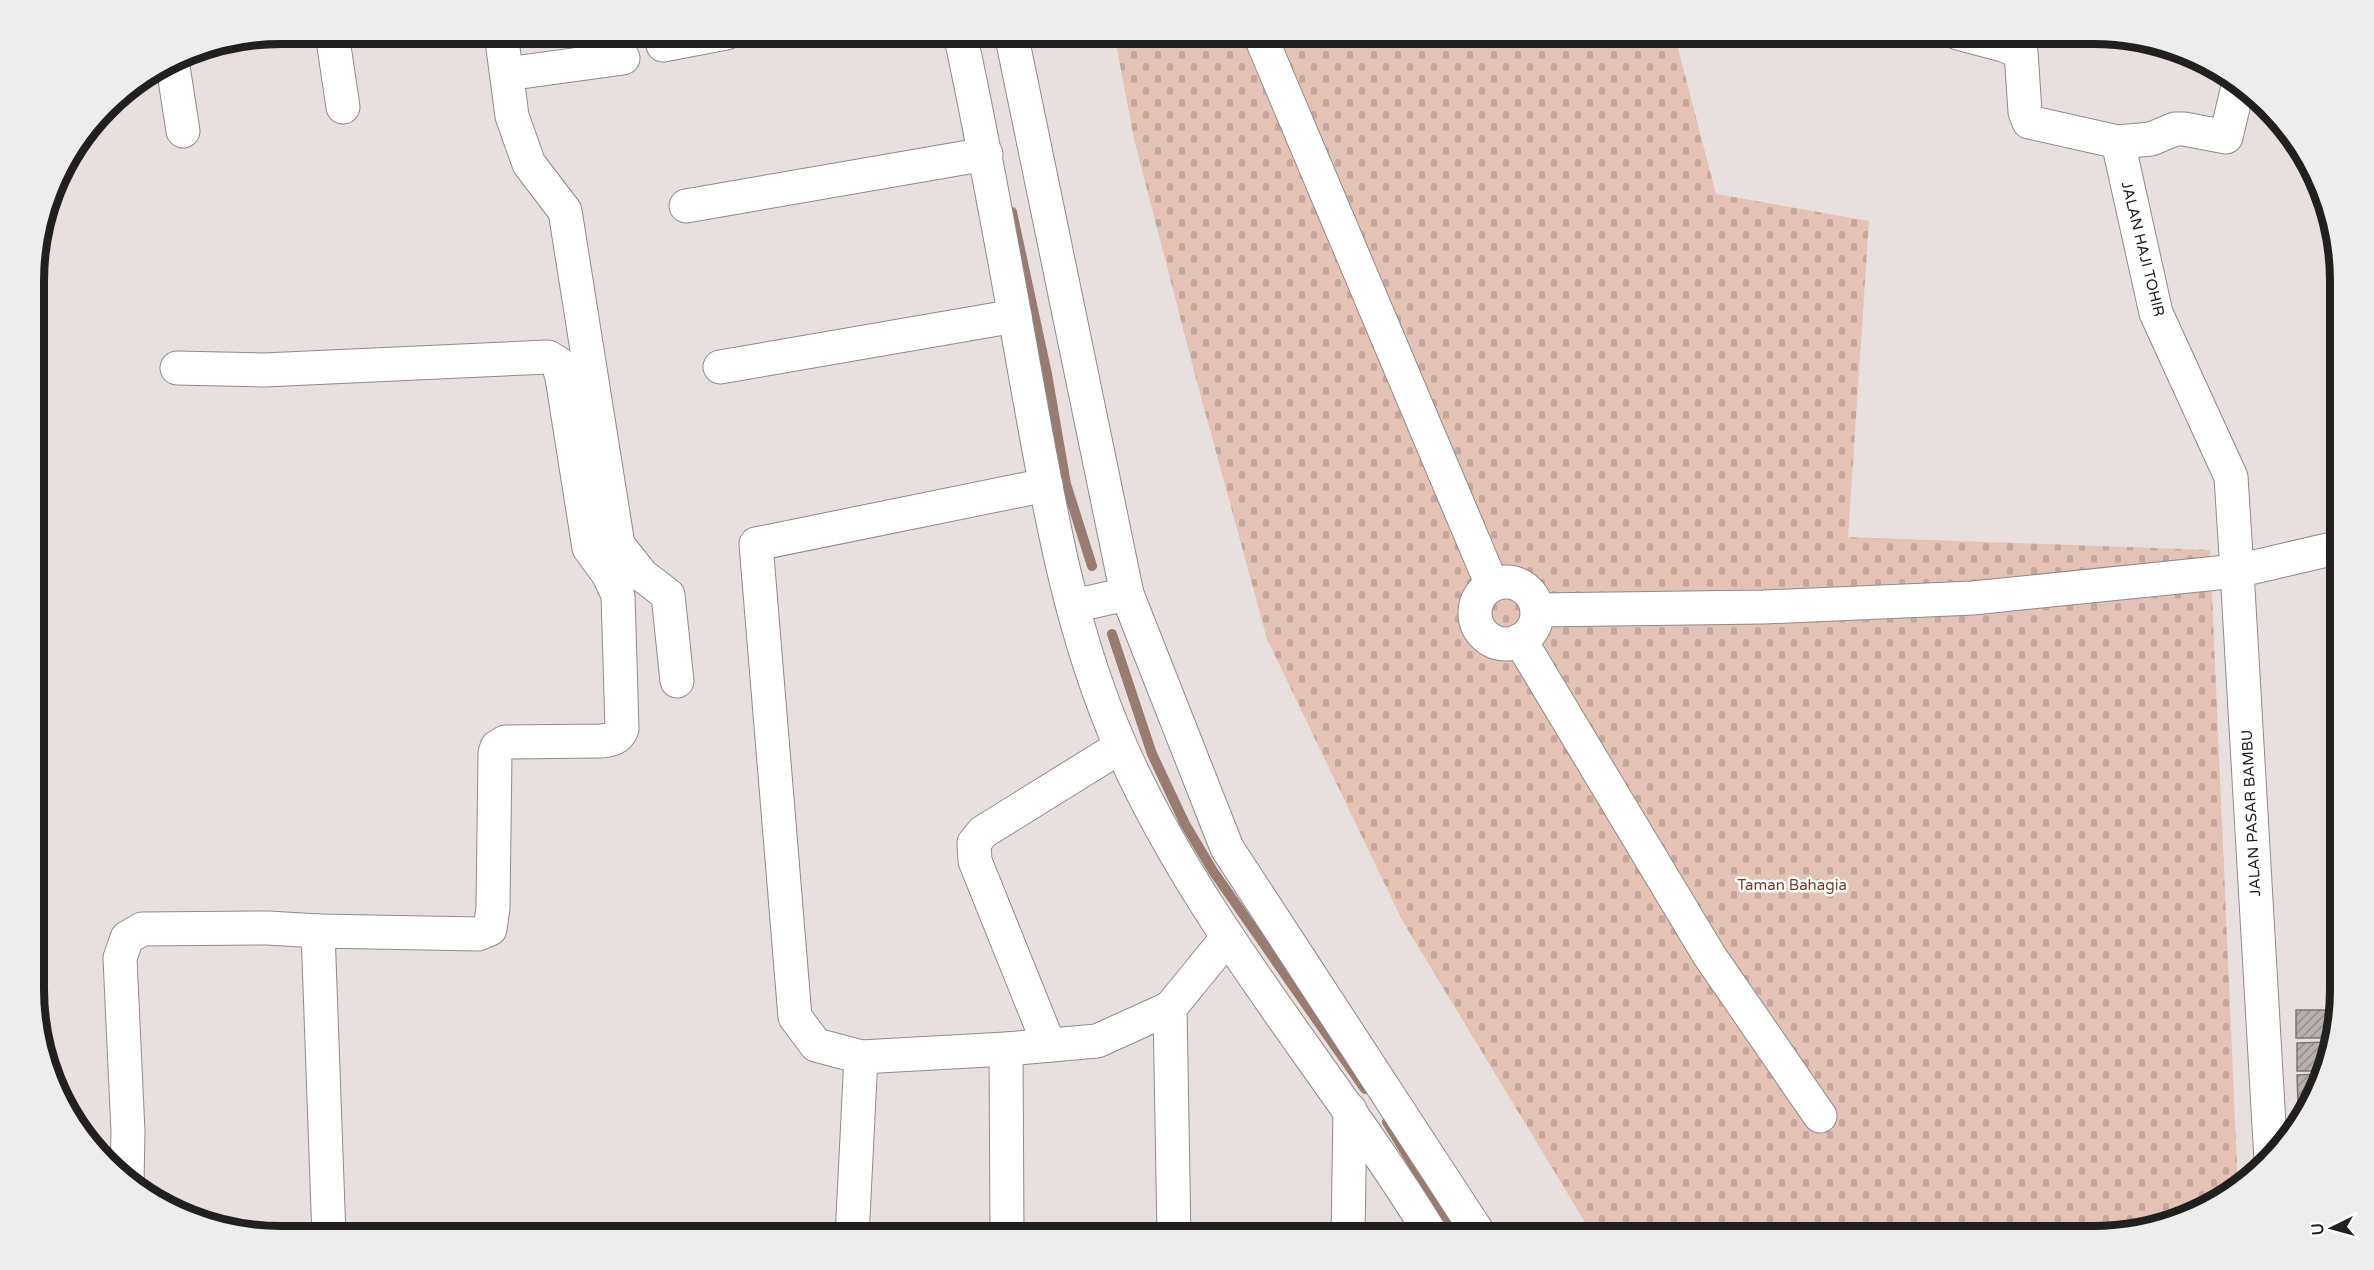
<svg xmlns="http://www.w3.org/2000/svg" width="2374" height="1270" font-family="'Varela Round',sans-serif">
  <defs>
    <pattern id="cemetery-stones" width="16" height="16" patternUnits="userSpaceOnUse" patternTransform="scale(1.5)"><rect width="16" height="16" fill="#e5c2b6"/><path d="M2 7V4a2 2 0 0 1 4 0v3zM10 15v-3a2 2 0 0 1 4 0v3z" fill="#c4a69c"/></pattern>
    <pattern id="building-hatch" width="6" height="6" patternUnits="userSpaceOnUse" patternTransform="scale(1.5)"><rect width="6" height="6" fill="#b6afad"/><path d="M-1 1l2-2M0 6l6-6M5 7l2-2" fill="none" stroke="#948e8c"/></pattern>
  </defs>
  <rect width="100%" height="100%" fill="#e8e0de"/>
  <path fill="url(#cemetery-stones)" d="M1114 33H1674L1716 194 1869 221 1848 537 2210 550 2238 1189 2231 1196 2173 1224 2110 1236 1594 1237 1402 920 1267 639 1194 371 1134 139Z"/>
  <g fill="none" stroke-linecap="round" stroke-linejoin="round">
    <g stroke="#987c72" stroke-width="10">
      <path d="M1012 212 1047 374 1066 484 1092 566"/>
      <path d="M1112 634 1152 754 1185 824 1213 871 1365 1089"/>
      <path d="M1387 1122 1457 1237"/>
    </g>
  </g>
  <g fill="url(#building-hatch)" stroke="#7b7572" stroke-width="1.5">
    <path d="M2296 1010H2336L2330 1038H2296Z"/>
    <path d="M2329 1042 2322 1071H2297V1043Z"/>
    <path d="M2321 1074 2313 1103H2298L2297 1075Z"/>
    <path d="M2297 1108H2310L2297 1126Z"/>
  </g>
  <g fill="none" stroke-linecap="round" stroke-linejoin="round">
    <defs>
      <g id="street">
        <path d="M332 33 343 107"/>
        <path d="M501 33 512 116 529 164 565 211 618 545 642 575 668 595 677 681"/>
        <path d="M960 33C985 149 1006 266 1027 384 1049 506 1070 632 1121 747 1200 926 1332 1072 1433 1237"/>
        <path d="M1011 33 1127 594 1227 848 1481 1237"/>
        <path d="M1259 33 1492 585"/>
        <path d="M663 45 726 33"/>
        <path d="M172 60 183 131"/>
        <path d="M507 74 623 58"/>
        <path d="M2118 142 2151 139 2175 129H2184L2226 137 2239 82"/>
        <path d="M686 206 986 154"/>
        <path d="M720 367 1015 316"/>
        <path d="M177 368 264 370 548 357 558 363 562 378 589 548 608 574 618 595 622 729C618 739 611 740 601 741L505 742 497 747 495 753 493 908 490 929 478 934 318 931"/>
        <path d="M1046 485 756 544 795 1017 816 1045 861 1057 1006 1049 1097 1041 1170 1008 1174 1237"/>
        <circle cx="1506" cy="613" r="31"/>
        <path d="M1073 606 1127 594"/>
        <path d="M1537 610 1764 607 1973 598 2237 571 2231 477 2156 313 2118 142 2029 122 2025 112 2021 52 2003 45 1958 33"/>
        <path d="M1520 640 1709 955 1820 1116"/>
        <path d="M1170 1008 1227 938"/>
        <path d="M1049 1045 975 861 974 843 983 832 1120 747"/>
        <path d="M1006 1049 1007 1237"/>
        <path d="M2271 1160 2237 571 2340 547"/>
        <path d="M127 1183 128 1132 120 958 127 938 142 929 268 928 318 931 329 1237"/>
        <path d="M852 1237 861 1057"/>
        <path d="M1348 1237 1350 1110"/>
      </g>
    </defs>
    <use href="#street" stroke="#918a88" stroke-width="35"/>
    <use href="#street" stroke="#fff" stroke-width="33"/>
  </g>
  <g text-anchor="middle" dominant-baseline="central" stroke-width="5" stroke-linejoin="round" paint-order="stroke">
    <g font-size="15" fill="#22201f" stroke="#fff">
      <text transform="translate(2143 249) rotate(76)">JALAN HAJI TOHIR</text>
      <text transform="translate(2251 813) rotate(-93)">JALAN PASAR BAMBU</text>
    </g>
    <g font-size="15" fill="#743d2a" stroke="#fff">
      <text x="1792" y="885">Taman Bahagia</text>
    </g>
  </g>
  <path d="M0 0H2374V1270H0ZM281 44H2093A237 237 0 0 1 2330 281V989A237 237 0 0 1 2093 1226H281A237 237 0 0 1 44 989V281A237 237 0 0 1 281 44Z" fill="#ededed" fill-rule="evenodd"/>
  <path fill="none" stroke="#22201f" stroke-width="8" d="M281 44H2093A237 237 0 0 1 2330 281V989A237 237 0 0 1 2093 1226H281A237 237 0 0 1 44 989V281A237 237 0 0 1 281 44Z"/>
  <g transform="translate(2332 1228) rotate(265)" stroke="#ffffff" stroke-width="4.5" paint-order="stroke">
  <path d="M0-4.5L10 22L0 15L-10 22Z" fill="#22201f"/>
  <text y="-9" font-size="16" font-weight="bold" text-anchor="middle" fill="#22201f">U</text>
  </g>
</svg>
